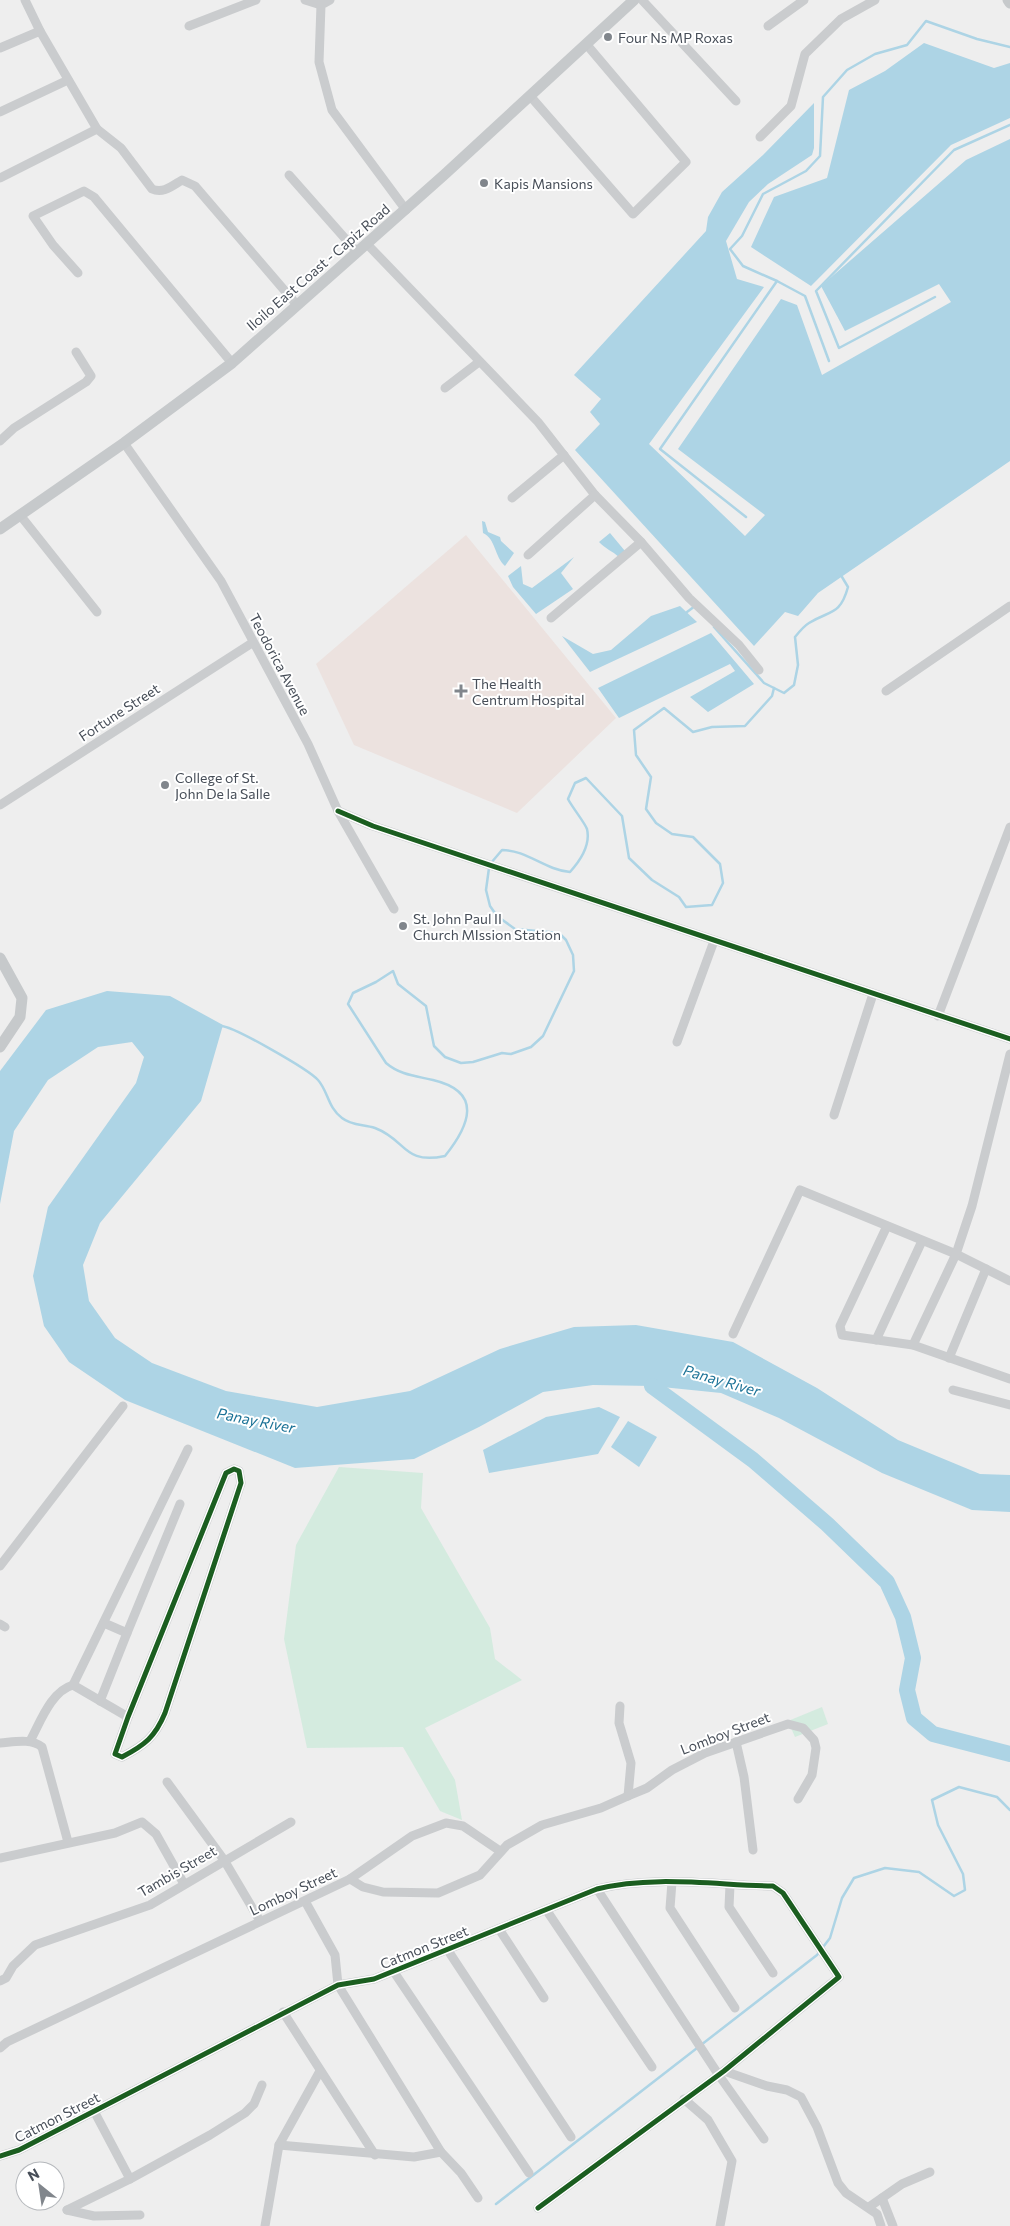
<svg xmlns="http://www.w3.org/2000/svg" width="1010" height="2226" font-family="Commissioner,sans-serif">
  <rect width="100%" height="100%" fill="#eee"/>
  <path fill="#ece2df" d="M466 535 616 718 517 813 354 745 316 664Z"/>
  <g fill="#d4ebdf">
    <path d="M339 1467 423 1473 421 1508 490 1628 495 1659 522 1680 425 1728 455 1780 462 1820 440 1811 403 1747 307 1748 284 1639 296 1545Z"/>
    <path d="M822 1707 828 1724 795 1737 788 1721Z"/>
  </g>
  <g fill="#add4e5">
    <path d="M924 43 994 68 1010 63V118L951 145 811 286 751 247 774 197 827 178 849 90 885 71Z"/>
    <path d="M814 103V148L812 155 768 184 749 202 726 241 737 279 764 287 649 444 745 536 765 515 678 449 781 299 797 305 822 375 951 302 939 284 845 331 821 286 966 160 1010 139V461L818 593 798 616 785 612 754 646 575 450 600 424 590 412 601 399 574 375 706 231 708 217 722 192 763 155Z"/>
    <path d="M482 521 485 522 488 532 500 537 501 541 514 553 505 566C494 556 496 539 483 533Z"/>
    <path d="M610 533 625 551 619 557C612 551 606 549 599 542Z"/>
    <path d="M574 557 561 573 573 589 536 614 513 587 508 576 521 566 523 584 532 588Z"/>
    <path d="M680 606 697 622 590 672 562 636 593 654 611 650 651 616Z"/>
    <path d="M711 633 754 684 708 712 690 697 735 671 730 664 619 718 598 688Z"/>
    <path d="M107 991 170 996 223 1025 201 1101 100 1223 83 1265 89 1301 115 1338 152 1363 226 1391 317 1407 410 1391 500 1349 574 1327 636 1325 733 1342 817 1388 898 1440 980 1474 1010 1475V1512L972 1510 882 1473 779 1418 721 1393 652 1386 593 1385 543 1392 479 1427 414 1459 295 1468 125 1400 69 1362 44 1326 33 1276 48 1207 136 1083 144 1057 132 1042 98 1047 48 1080 14 1131 0 1204V1071L46 1010Z"/>
    <path d="M599 1407 620 1417 598 1454 489 1473 483 1450 546 1417Z"/>
    <path d="M628 1421 657 1437 639 1467 611 1447Z"/>
  </g>
  <g fill="none" stroke-linecap="round" stroke-linejoin="round">
    <g stroke="#add4e5" stroke-width="2.5">
      <path d="M777 281 805 296 829 361"/>
      <path d="M935 297 839 348 816 291 954 150 1010 125"/>
      <path d="M746 517 660 449 777 281 743 266 730 249 742 236 763 194 806 171 820 156 823 97 847 70 875 54 907 45 926 21 977 39 1010 47"/>
      <path d="M687 612 695 606"/>
      <path d="M714 627 764 683 784 693 794 685 798 665 795 637C799 632 804 626 809 623 830 610 840 616 848 587L842 577"/>
      <path d="M491 863 502 850C527 850 545 870 570 872 580 861 591 846 587 829 585 823 572 807 568 799L575 783 586 778 622 816 629 858 652 880 679 897 686 907 712 905 723 883 720 864 693 837 672 834 656 823 646 809 651 777 636 755 634 730 664 708 693 732 712 727 745 726 772 696 774 688"/>
      <path d="M221 1026C233 1026 308 1069 318 1080 328 1091 328 1108 342 1118 352 1126 364 1124 375 1128 407 1140 403 1165 445 1156 469 1126 484 1092 433 1080 416 1076 400 1075 386 1063L348 1004 353 993 376 982 393 971 398 984 426 1006 434 1046 445 1057 461 1063 473 1062 502 1053 511 1054 531 1047 543 1036 574 971 573 955 566 940 559 933 515 929 497 916 490 906 486 890 489 868"/>
      <path d="M496 2204 817 1955 830 1938 842 1898 854 1878 885 1868 919 1872 954 1896 965 1890 963 1874 938 1825 932 1800 959 1787 997 1797 1010 1810"/>
    </g>
    <path stroke="#add4e5" stroke-width="16" d="M652 1386 753 1460 827 1524 887 1582 903 1617 913 1658 907 1690 914 1718 933 1734 1010 1754"/>
    <g stroke="#caccce" stroke-width="9">
      <path d="M25 0 40 31"/>
      <path d="M305 0 321 5"/>
      <path d="M330 0 321 5 319 62 332 110 406 210"/>
      <path d="M642 0 736 101"/>
      <path d="M189 26 256 0"/>
      <path d="M768 26 804 0"/>
      <path d="M0 48 40 31 97 129 121 148 152 189C163 194 172 186 182 180L195 186 297 305"/>
      <path d="M531 97 633 214 686 162 587 45"/>
      <path d="M0 112 68 80"/>
      <path d="M760 137 791 106 805 54 841 19 875 0"/>
      <path d="M289 175 357 252"/>
      <path d="M0 178 97 129"/>
      <path d="M367 244 538 422 595 495 641 542 689 598 739 645 759 670"/>
      <path d="M78 273 53 245 33 216 84 191 94 197 232 363"/>
      <path d="M445 388 479 362"/>
      <path d="M0 441 14 428 86 382 91 376 76 352"/>
      <path d="M124 443 221 581 308 744 338 811 394 909"/>
      <path d="M512 498 564 455"/>
      <path d="M20 515 97 612"/>
      <path d="M528 555 595 495"/>
      <path d="M551 618 641 542"/>
      <path d="M886 691 1010 606"/>
      <path d="M0 805 252 643"/>
      <path d="M338 811 373 826 1010 1039"/>
      <path d="M938 1016 1010 827"/>
      <path d="M677 1042 714 941"/>
      <path d="M834 1115 873 994"/>
      <path d="M887 1226 840 1326 842 1335 913 1345 1010 1379"/>
      <path d="M733 1334 800 1190 956 1254 1010 1281"/>
      <path d="M876 1340 922 1241"/>
      <path d="M913 1345 956 1254 972 1206 1010 1054"/>
      <path d="M949 1358 986 1269"/>
      <path d="M953 1390 1010 1405"/>
      <path d="M234 1469 239 1471 241 1483 165 1713C155 1737 145 1745 122 1757L115 1754 128 1717 226 1473Z"/>
      <path d="M0 1566 123 1406"/>
      <path d="M104 1623 127 1633 180 1504"/>
      <path d="M0 1624 5 1627"/>
      <path d="M73 1685 188 1449"/>
      <path d="M100 1701 127 1633"/>
      <path d="M620 1706 619 1723 631 1763 628 1796"/>
      <path d="M30 1741C40 1723 51 1691 73 1685L128 1717"/>
      <path d="M736 1742 744 1777 753 1850"/>
      <path d="M0 1743C14 1742 31 1738 42 1747L68 1842"/>
      <path d="M167 1782 224 1860 260 1921"/>
      <path d="M0 1858 115 1833 142 1822 156 1834 184 1884"/>
      <path d="M350 1879 363 1887 383 1892 438 1893 480 1875 507 1845 542 1825 601 1808 628 1796 647 1788 672 1770 705 1753 788 1724 803 1728 814 1740 816 1748 812 1775 798 1799"/>
      <path d="M672 1882 670 1908 735 2008"/>
      <path d="M730 1885 729 1907 773 1973"/>
      <path d="M597 1889 718 2074 764 2139"/>
      <path d="M305 1901 335 1955 338 1985 441 2152 461 2173 478 2198"/>
      <path d="M547 1911 652 2067"/>
      <path d="M499 1929 544 1998"/>
      <path d="M447 1949 571 2137"/>
      <path d="M394 1972 529 2173"/>
      <path d="M0 1981 6 1978 13 1966 35 1945 150 1905 291 1822"/>
      <path d="M283 2012 375 2155"/>
      <path d="M0 2048 7 2042 350 1879 412 1836 446 1823 463 1826 500 1851"/>
      <path d="M724 2071 767 2086 787 2090 801 2097 817 2127 838 2183 846 2193 877 2214 881 2226"/>
      <path d="M684 2099 708 2120 732 2161 720 2226"/>
      <path d="M94 2111 130 2179"/>
      <path d="M279 2145 414 2157 441 2152"/>
      <path d="M0 2156 19 2150 338 1985 374 1979 597 1889C653 1875 716 1885 773 1886L783 1893 839 1977 724 2071 538 2208"/>
      <path d="M882 2198 893 2226"/>
      <path d="M869 2207 902 2184 930 2172"/>
      <path d="M67 2210 130 2179 210 2135 245 2113 254 2104 262 2085"/>
      <path d="M67 2210 94 2216 140 2215"/>
      <path d="M265 2226 279 2145 320 2071"/>
    </g>
    <g stroke="#c6c9cb" stroke-width="11">
      <path d="M1008 0 1010 3"/>
      <path d="M0 529 124 443 232 363 444 175 634 0"/>
      <path d="M0 958 22 998 20 1017 0 1047"/>
    </g>
    <defs>
      <g id="cycleway">
        <path d="M338 811 373 826 1010 1039"/>
        <path d="M234 1469 239 1471 241 1483 165 1713C155 1737 145 1745 122 1757L115 1754 128 1717 226 1473Z"/>
        <path d="M0 2156 19 2150 338 1985 374 1979 597 1889C653 1875 716 1885 773 1886L783 1893 839 1977 724 2071 538 2208"/>
      </g>
    </defs>
    <use href="#cycleway" stroke="#fff" stroke-width="8"/>
    <use href="#cycleway" stroke="#1b5e20" stroke-width="5"/>
  </g>
  <g fill="#81868c" stroke="#fff" stroke-width="2">
    <circle cx="608" cy="37" r="5"/>
    <circle cx="484" cy="183" r="5"/>
    <path d="M458.5 683.5h5v5h5v5h-5v5h-5v-5h-5v-5h5z"/>
    <circle cx="165" cy="785" r="5"/>
    <circle cx="403" cy="926" r="5"/>
  </g>
  <g text-anchor="middle" dominant-baseline="central" stroke-width="4" stroke-linejoin="round" paint-order="stroke">
    <g font-size="14" fill="#474e58" stroke="#fff" text-anchor="start">
      <text x="618" y="37">Four Ns MP Roxas</text>
      <text x="494" y="183">Kapis Mansions</text>
      <text x="472" y="683">The Health<tspan x="472" dy="16">Centrum Hospital</tspan></text>
      <text x="175" y="777">College of St.<tspan x="175" dy="16">John De la Salle</tspan></text>
      <text x="413" y="918">St. John Paul II<tspan x="413" dy="16">Church MIssion Station</tspan></text>
    </g>
    <g font-size="14" fill="#474e58" stroke="#fff">
      <text transform="translate(318 267) rotate(-41)">Iloilo East Coast - Capiz Road</text>
      <text transform="translate(280 664) rotate(62)">Teodorica Avenue</text>
      <text transform="translate(119 712) rotate(-33)">Fortune Street</text>
      <text transform="translate(725 1733) rotate(-21)">Lomboy Street</text>
      <text transform="translate(177 1871) rotate(-30)">Tambis Street</text>
      <text transform="translate(293 1891) rotate(-25)">Lomboy Street</text>
      <text transform="translate(424 1947) rotate(-22)">Catmon Street</text>
      <text transform="translate(57 2117) rotate(-27)">Catmon Street</text>
    </g>
    <g font-size="15" font-style="italic" fill="#1b7296" stroke="#fff">
      <text transform="translate(722 1380) rotate(16)">Panay River</text>
      <text transform="translate(256 1420) rotate(11)">Panay River</text>
    </g>
  </g>
  <g transform="translate(40 2186) rotate(330)"><circle r="24" fill="#ffffff" stroke="#b5b8bc"/>
  <path d="M0-4L9 19L0 12L-9 19Z" fill="#81868c"/>
  <text y="-8" font-size="14" font-weight="bold" text-anchor="middle" fill="#474e58">N</text>
  </g>
</svg>
